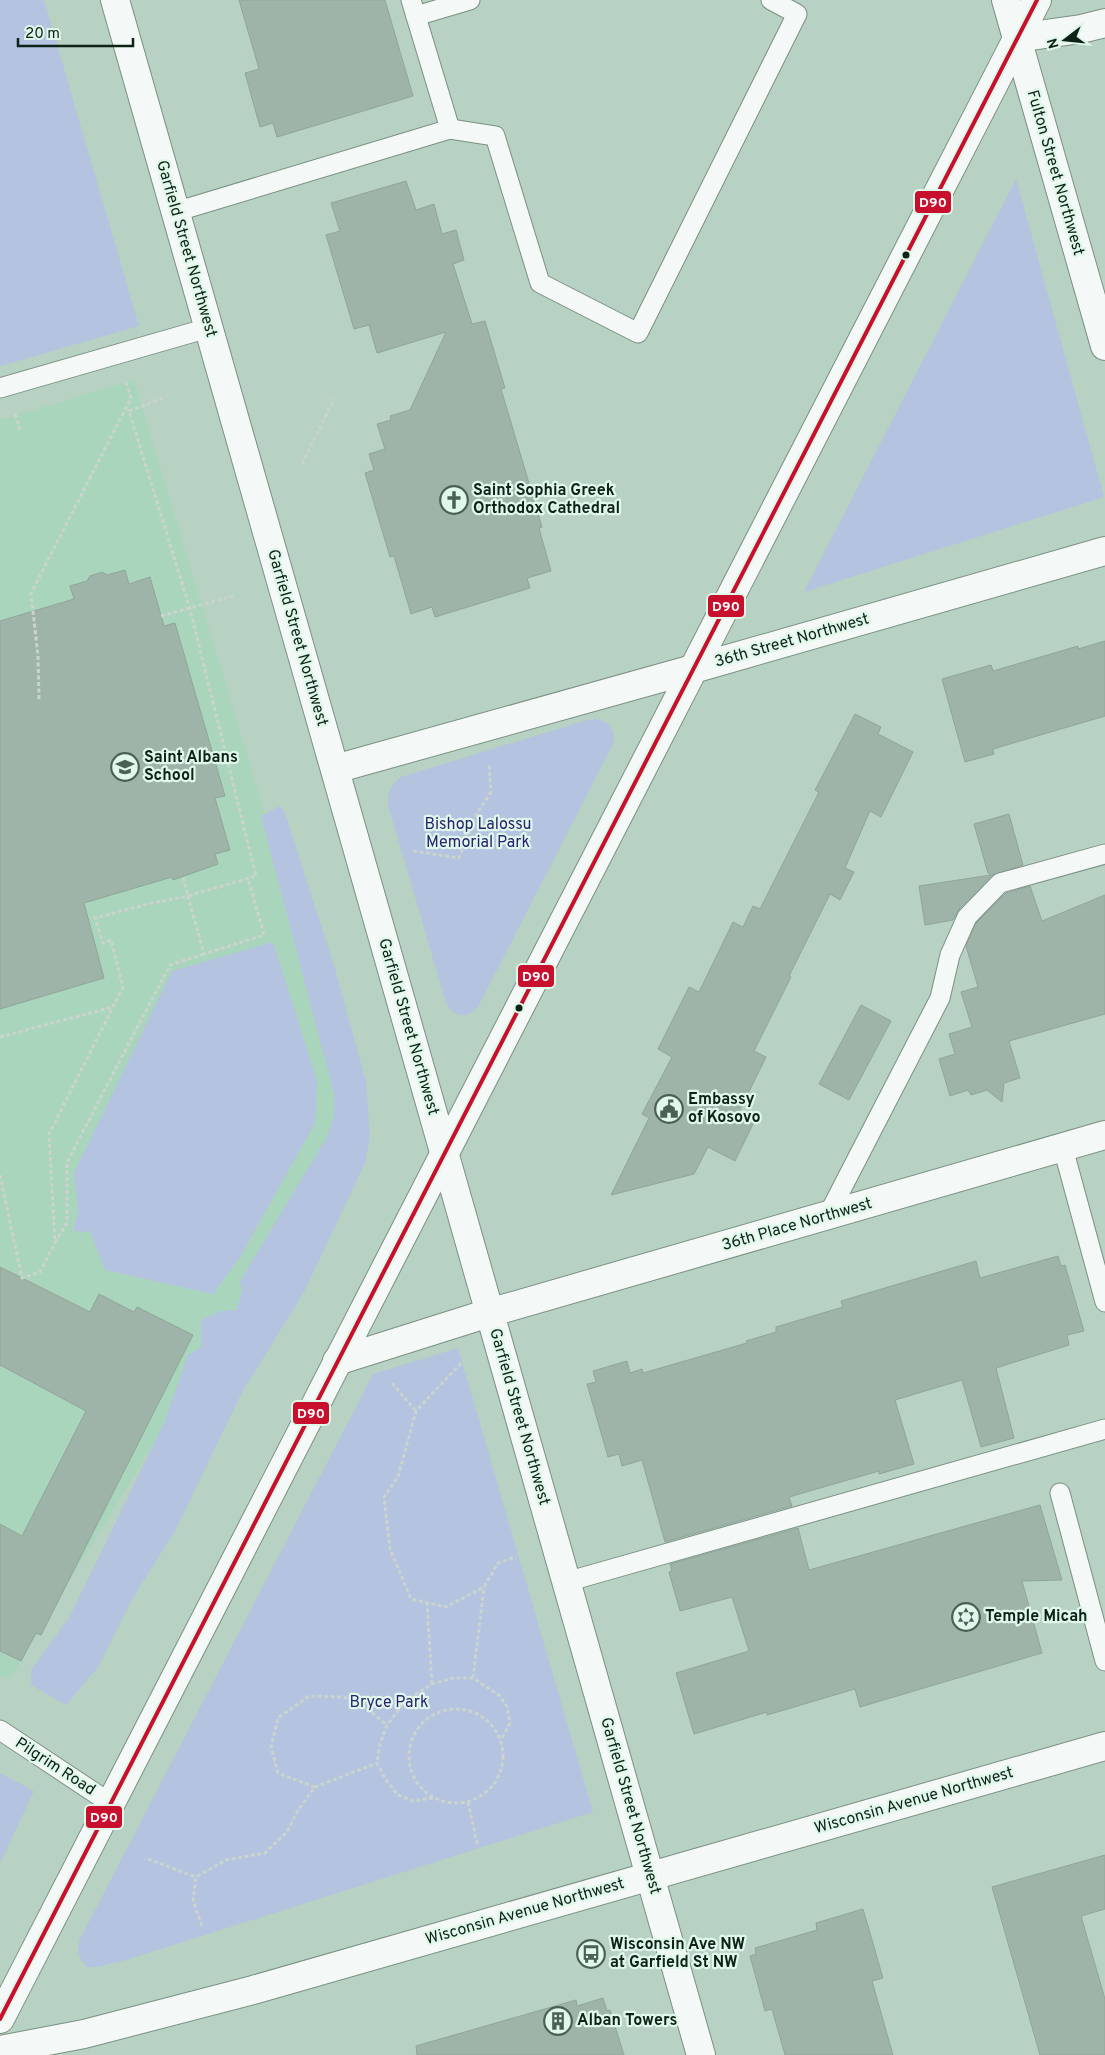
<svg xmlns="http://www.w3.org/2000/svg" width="1105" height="2055" font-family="Overpass,sans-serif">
  <rect width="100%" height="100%" fill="#b7d2c2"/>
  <path fill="#a9d5bc" d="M134 380 355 1113 10 1679 0 1675V420Z"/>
  <g fill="#b4c3e0">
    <path d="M0 0H44L139 326 0 366Z"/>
    <path d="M1016 179 1104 497 804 592Z"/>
    <path d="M599 719C611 724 614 729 614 742L479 1005C469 1020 454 1018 446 1003L388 805C387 792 391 785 401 777L587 720Z"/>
    <path d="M280 806 285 813 335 969 366 1082 370 1136 365 1163 304 1292 241 1394 176 1529 131 1601 98 1667 66 1705 31 1685V1670L70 1616 165 1421 188 1355 201 1347V1320L221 1311 237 1310 242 1289 240 1281 328 1135 334 1115V1094L261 816Z"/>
    <path d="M273 942 317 1081 315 1123 240 1257 213 1294 105 1270 90 1232 73 1231 78 1212 74 1173 172 971Z"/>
    <path d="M458 1348 593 1812 126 1960 98 1967H87C78 1958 76 1951 80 1939L373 1374Z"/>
    <path d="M0 1773 34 1791 0 1863Z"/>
  </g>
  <g fill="#9fb4a8" stroke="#90a599">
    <path d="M239 0H385L413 96 277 137 273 123 260 127 245 73 259 69Z"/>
    <path d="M406 181 416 210 434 204 442 234 456 230 464 260 453 264 472 324 485 321 505 388 501 389 542 527 539 528 551 571 527 578 530 588 435 617 432 607 411 614 394 556 390 557 365 473 374 470 369 454 385 449 377 424 391 420 390 416 410 410 446 332 377 353 369 325 354 329 326 235 340 231 331 203Z"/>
    <path d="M125 570 129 584 150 577 164 626 175 623 225 796 215 798 230 850 215 854 218 864 173 880 172 877 84 903 104 978 0 1009V621L74 599 70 586 87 581 90 576 102 572 107 575Z"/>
    <path d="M1105 641V716L993 749 994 754 965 762 942 679 991 665 993 671 1078 646V649Z"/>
    <path d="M855 714 881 727 878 734 913 752 881 817 870 811 845 868 854 872 840 900 830 894 789 976 791 977 754 1051 766 1057 738 1114 754 1122 735 1161 708 1147 694 1174 611 1195 649 1118 642 1114 672 1057 658 1049 689 987 699 992 733 922 743 927 753 906 760 909 819 792 815 790Z"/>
    <path d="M1009 814 1023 865 992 875 959 909 953 920 925 925 919 886 991 875 988 873 974 824Z"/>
    <path d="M1030 886 1042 921 1105 895V1014L1009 1041 1020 1078 1004 1083 1002 1102 987 1090 971 1095 968 1090 950 1096 939 1059 955 1054 949 1034 972 1027 961 992 978 987 966 946 976 923 1006 893Z"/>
    <path d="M861 1005 891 1021 849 1100 819 1084Z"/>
    <path d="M1058 1256 1061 1266 1065 1265 1084 1331 1067 1335 1069 1345 996 1368 1014 1438 981 1447 962 1380 895 1400 914 1464 879 1474V1471L789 1497 792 1506 665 1542 642 1460 622 1466 619 1454 608 1457 587 1384 596 1382 593 1371 627 1361 630 1373 642 1369 643 1373 747 1343 746 1341 776 1332V1327L843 1307 841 1301 976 1261 980 1278Z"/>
    <path d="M0 1267 90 1312 99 1294 134 1312 137 1307 193 1335 41 1635 36 1633 21 1661 0 1651V1524L22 1536 86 1411 0 1365Z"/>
    <path d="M1040 1505 1062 1580 1022 1581 1042 1653 860 1707 855 1689 767 1715V1712L694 1734 676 1673 749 1651 732 1597 680 1611 669 1572 672 1571 670 1564 798 1528 809 1570Z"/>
    <path d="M1105 1855V1909L1081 1916 1105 1999V2055H1040L992 1887Z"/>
    <path d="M863 1909 883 1978 872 1981 893 2055H785L772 2009 765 2011 750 1956 756 1954 755 1948 817 1930 816 1923Z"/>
    <path d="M603 1998 607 2011 610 2010 624 2055H417L416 2046 576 2000 577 2006Z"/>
  </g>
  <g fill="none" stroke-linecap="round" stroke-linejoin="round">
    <defs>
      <g id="lane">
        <path d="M416 16 470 0"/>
        <path d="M450 129 495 136 540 283 638 333 797 14 771 0"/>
        <path d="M175 212 450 129 411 0"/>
        <path d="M0 388 208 328"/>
        <path d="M1063 1148 1105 1302"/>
        <path d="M827 1217 940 998 950 955 967 917 1000 883 1105 854"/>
        <path d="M1060 1493 1105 1661"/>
        <path d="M566 1582 1105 1429"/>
        <path d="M0 1730 110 1803"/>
      </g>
      <g id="street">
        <path d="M1006 0 1105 346"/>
        <path d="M1017 38 1081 29 1105 23"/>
        <path d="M335 769 693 669 1105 551"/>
        <path d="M489 1313 1105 1135"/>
        <path d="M650 1876 701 2055"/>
      </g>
      <path id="secondary" d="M115 0 444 1152"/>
      <g id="primary">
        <path d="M444 1152 650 1876"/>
        <path d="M337 1361 489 1313"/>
        <path d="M0 2019 1037 0"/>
        <path d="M0 2050 84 2034 253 1990 1105 1746"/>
      </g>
    </defs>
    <use href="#lane" stroke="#7a9084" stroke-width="21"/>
    <use href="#street" stroke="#7a9084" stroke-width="30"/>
    <use href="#secondary" stroke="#7a9084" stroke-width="30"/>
    <use href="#primary" stroke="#7a9084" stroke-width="30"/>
    <g stroke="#cad3ce" stroke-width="3" stroke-dasharray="4 2.5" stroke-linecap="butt">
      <path d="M163 398 129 411 190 609 256 876 188 896 183 877"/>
      <path d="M15 414 20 430"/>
      <path d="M302 464 334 399"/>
      <path d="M161 616 233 596"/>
      <path d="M39 699 38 656 31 593 131 398 126 382"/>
      <path d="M413 851 459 858 476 815 491 792 489 764"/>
      <path d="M204 954 170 965 67 1162V1223L55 1242 49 1134 123 987 111 940 103 943 95 918 152 903 188 896 204 954 264 935 248 878"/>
      <path d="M0 1037 113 1007"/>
      <path d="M0 1175 22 1278 40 1272 55 1243"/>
      <path d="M461 1363 416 1411 398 1477 384 1497 390 1549 411 1599 446 1607 484 1587 498 1563 516 1557"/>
      <path d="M392 1383 416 1411"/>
      <path d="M427 1602 432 1684"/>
      <path d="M473 1678 484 1587"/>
      <circle cx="456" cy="1756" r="47"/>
      <path d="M315 1787 278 1773 271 1747 278 1718 309 1696 344 1697 367 1708 387 1725"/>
      <path d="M433 1798 413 1801 398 1795 386 1780 377 1763 380 1744 387 1725 406 1700 432 1684 453 1678H473L500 1696 507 1707 510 1723 501 1740"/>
      <path d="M468 1802 478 1847"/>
      <path d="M148 1859 196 1877"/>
      <path d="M202 1926 193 1900 196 1877 226 1860 265 1853 287 1832 297 1812 315 1787 377 1763"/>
    </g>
    <use href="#lane" stroke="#f4f8f6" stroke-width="19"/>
    <use href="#street" stroke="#f4f8f6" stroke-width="28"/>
    <use href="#secondary" stroke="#f4f8f6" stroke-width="28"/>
    <use href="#primary" stroke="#f4f8f6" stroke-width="28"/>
    <defs>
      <path id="bus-1" d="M0 2019 1037 0"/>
    </defs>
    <use href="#bus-1" stroke="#dff8e9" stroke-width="8"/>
    <use href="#bus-1" stroke="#c8102e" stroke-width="4"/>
  </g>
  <defs>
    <symbol id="church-ring" viewBox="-11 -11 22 22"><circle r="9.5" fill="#dff8e9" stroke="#4a6054" stroke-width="1.5"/><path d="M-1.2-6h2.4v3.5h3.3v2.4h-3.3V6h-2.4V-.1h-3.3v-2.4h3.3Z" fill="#4a6054"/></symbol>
    <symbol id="school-ring" viewBox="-11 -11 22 22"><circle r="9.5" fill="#dff8e9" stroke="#4a6054" stroke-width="1.5"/><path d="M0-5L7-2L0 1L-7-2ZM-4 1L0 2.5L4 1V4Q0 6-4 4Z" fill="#4a6054"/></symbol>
    <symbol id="civic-ring" viewBox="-11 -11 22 22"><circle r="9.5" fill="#dff8e9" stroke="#4a6054" stroke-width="1.5"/><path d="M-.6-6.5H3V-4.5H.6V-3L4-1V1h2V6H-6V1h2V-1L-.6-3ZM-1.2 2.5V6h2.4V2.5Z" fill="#4a6054"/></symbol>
    <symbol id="synagogue-ring" viewBox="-11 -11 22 22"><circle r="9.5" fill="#dff8e9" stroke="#4a6054" stroke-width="1.5"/><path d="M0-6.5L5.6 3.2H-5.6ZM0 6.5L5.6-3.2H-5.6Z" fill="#4a6054"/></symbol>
    <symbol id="bus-ring" viewBox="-11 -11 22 22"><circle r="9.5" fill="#dff8e9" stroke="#4a6054" stroke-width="1.5"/><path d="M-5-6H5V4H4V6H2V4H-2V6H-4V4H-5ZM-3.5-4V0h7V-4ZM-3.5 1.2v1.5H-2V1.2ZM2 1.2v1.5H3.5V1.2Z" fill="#4a6054"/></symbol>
    <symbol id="building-ring" viewBox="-11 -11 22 22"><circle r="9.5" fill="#dff8e9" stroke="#4a6054" stroke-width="1.5"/><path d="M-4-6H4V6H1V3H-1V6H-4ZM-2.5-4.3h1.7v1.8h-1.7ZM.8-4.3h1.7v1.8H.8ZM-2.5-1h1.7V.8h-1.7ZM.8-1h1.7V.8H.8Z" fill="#4a6054"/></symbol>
  </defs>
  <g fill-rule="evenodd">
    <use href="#church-ring" x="438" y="484" width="32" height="32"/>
    <use href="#school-ring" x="109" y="751" width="32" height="32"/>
    <use href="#civic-ring" x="653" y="1093" width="32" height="32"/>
    <use href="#synagogue-ring" x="950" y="1601" width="32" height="32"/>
    <use href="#bus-ring" x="575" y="1938" width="32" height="32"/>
    <use href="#building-ring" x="542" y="2005" width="32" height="32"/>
  </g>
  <g fill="#0f2218" stroke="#dff8e9" stroke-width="2">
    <circle cx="906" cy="255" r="4.5"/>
    <circle cx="519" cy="1008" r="4.5"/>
  </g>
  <g text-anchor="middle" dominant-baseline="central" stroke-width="4.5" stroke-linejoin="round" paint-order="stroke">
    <g font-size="16" fill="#0f2218" stroke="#dff8e9">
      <text transform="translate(1055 173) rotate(74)">Fulton Street Northwest</text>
      <text transform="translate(186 249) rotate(74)">Garfield Street Northwest</text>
      <text transform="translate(297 638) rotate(74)">Garfield Street Northwest</text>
      <text transform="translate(792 641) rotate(-16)">36th Street Northwest</text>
      <text transform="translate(408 1027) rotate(74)">Garfield Street Northwest</text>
      <text transform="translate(797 1225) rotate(-16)">36th Place Northwest</text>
      <text transform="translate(519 1417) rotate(74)">Garfield Street Northwest</text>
      <text transform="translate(55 1767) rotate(33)">Pilgrim Road</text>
      <text transform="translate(914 1801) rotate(-16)">Wisconsin Avenue Northwest</text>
      <text transform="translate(630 1806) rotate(74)">Garfield Street Northwest</text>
      <text transform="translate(525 1912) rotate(-16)">Wisconsin Avenue Northwest</text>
    </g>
    <g font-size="16" font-weight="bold" fill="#0f2218" stroke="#dff8e9" text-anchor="start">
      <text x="473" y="491">Saint Sophia Greek<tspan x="473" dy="18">Orthodox Cathedral</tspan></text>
      <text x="144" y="758">Saint Albans<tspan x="144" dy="18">School</tspan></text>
      <text x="688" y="1100">Embassy<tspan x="688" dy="18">of Kosovo</tspan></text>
      <text x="985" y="1617">Temple Micah</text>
      <text x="610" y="1945">Wisconsin Ave NW<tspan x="610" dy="18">at Garfield St NW</tspan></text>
      <text x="577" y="2021">Alban Towers</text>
    </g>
    <g font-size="16" fill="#292171" stroke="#dff8e9">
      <text x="478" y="825">Bishop Lalossu<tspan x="478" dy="18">Memorial Park</tspan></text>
      <text x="389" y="1703">Bryce Park</text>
    </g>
  </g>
  <g stroke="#dff8e9" stroke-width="2">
    <rect x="914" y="190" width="38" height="24" rx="5" fill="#c8102e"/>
    <rect x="707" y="594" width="38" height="24" rx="5" fill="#c8102e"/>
    <rect x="517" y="964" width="38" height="24" rx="5" fill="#c8102e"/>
    <rect x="292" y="1401" width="38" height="24" rx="5" fill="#c8102e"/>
    <rect x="85" y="1805" width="38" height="24" rx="5" fill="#c8102e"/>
  </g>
  <g font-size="14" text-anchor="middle" font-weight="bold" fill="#fff">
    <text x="933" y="207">D90</text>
    <text x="726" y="611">D90</text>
    <text x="536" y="981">D90</text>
    <text x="311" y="1418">D90</text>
    <text x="104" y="1822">D90</text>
  </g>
  <g transform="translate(1065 40) rotate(254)" stroke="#dff8e9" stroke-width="4" paint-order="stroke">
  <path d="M0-4L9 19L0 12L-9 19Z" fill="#0f2218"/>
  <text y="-8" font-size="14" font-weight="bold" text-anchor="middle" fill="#0f2218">N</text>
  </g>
  <path d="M18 38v8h115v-8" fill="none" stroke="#0f2218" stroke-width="2.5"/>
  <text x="25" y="38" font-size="15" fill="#0f2218" stroke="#dff8e9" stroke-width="4" paint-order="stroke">20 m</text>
</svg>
